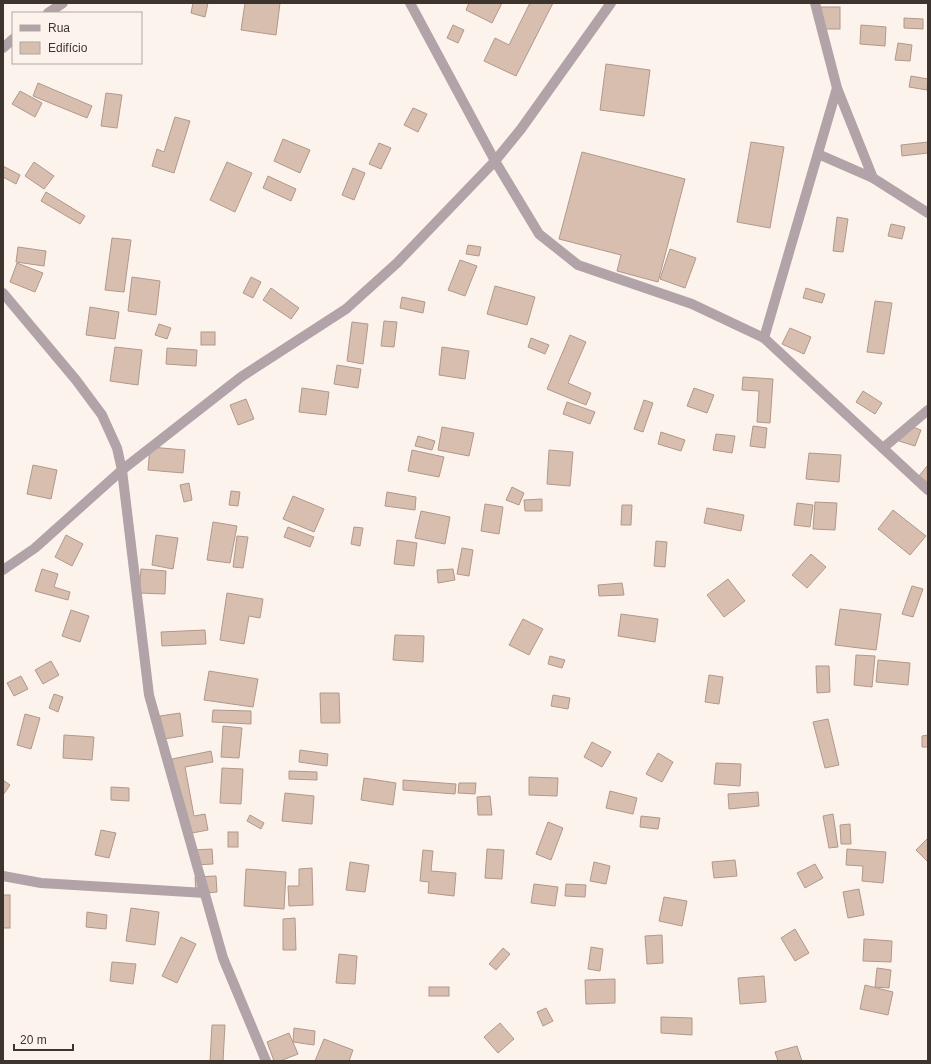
<svg xmlns="http://www.w3.org/2000/svg" width="931" height="1064" font-family="Helvetica,sans-serif">
  <rect width="100%" height="100%" fill="#fdf3ed"/>
  <g fill="#d7beaf" stroke="#b1988a">
    <path d="M193 3H208L205 17 191 13Z"/>
    <path d="M245 3H280L276 35 241 30Z"/>
    <path d="M469 3H502L492 23 466 10Z"/>
    <path d="M530 3H553L516 76 484 61 495 38 509 45Z"/>
    <rect x="821" y="7" width="19" height="22"/>
    <path d="M904 18 923 19V29L904 28Z"/>
    <path d="M453 25 464 30 458 43 447 38Z"/>
    <path d="M861 25 886 27 885 46 860 44Z"/>
    <path d="M898 43 912 45 910 61 895 60Z"/>
    <path d="M606 64 650 70 644 116 600 110Z"/>
    <path d="M911 76 928 79 927 90 909 87Z"/>
    <path d="M38 83 92 106 87 118 33 96Z"/>
    <path d="M20 91 42 103 35 117 12 104Z"/>
    <path d="M106 93 122 95 117 128 101 126Z"/>
    <path d="M413 108 427 114 418 132 404 125Z"/>
    <path d="M175 117 190 121 174 173 152 166 157 149 164 152Z"/>
    <path d="M283 139 310 150 300 173 274 161Z"/>
    <path d="M751 142 784 147 770 228 737 222Z"/>
    <path d="M928 142V153L902 156 901 145Z"/>
    <path d="M379 143 391 148 381 169 369 164Z"/>
    <path d="M582 152 685 179 658 282 617 271 621 255 559 239Z"/>
    <path d="M34 162 54 176 44 189 25 176Z"/>
    <path d="M227 162 252 173 235 212 210 200Z"/>
    <path d="M3 166 20 175 16 184 3 177Z"/>
    <path d="M353 168 365 173 354 200 342 195Z"/>
    <path d="M268 176 296 189 291 201 263 188Z"/>
    <path d="M46 192 85 216 80 224 41 201Z"/>
    <path d="M837 217 848 219 843 252 833 251Z"/>
    <path d="M891 224 905 227 902 239 888 236Z"/>
    <path d="M112 238 131 240 124 292 105 290Z"/>
    <path d="M468 245 481 247 479 256 466 254Z"/>
    <path d="M18 247 46 251 44 266 16 262Z"/>
    <path d="M670 249 696 258 685 288 660 279Z"/>
    <path d="M460 260 477 266 465 296 448 290Z"/>
    <path d="M17 263 43 273 35 292 10 282Z"/>
    <path d="M132 277 160 281 156 315 128 311Z"/>
    <path d="M251 277 261 282 253 298 243 293Z"/>
    <path d="M495 286 535 297 527 325 487 314Z"/>
    <path d="M271 288 299 308 291 319 263 300Z"/>
    <path d="M806 288 825 294 822 303 803 298Z"/>
    <path d="M402 297 425 302 423 313 400 308Z"/>
    <path d="M875 301 892 303 884 354 867 352Z"/>
    <path d="M90 307 119 312 115 339 86 335Z"/>
    <path d="M384 321 397 322 394 347 381 346Z"/>
    <path d="M352 322 368 324 363 364 347 361Z"/>
    <path d="M159 324 171 328 167 339 155 335Z"/>
    <path d="M790 328 811 337 804 354 782 344Z"/>
    <rect x="201" y="332" width="14" height="13"/>
    <path d="M570 335 586 342 568 383 591 393 586 405 547 389Z"/>
    <path d="M531 338 549 345 545 354 528 347Z"/>
    <path d="M115 347 142 350 138 385 110 381Z"/>
    <path d="M442 347 469 351 465 379 439 375Z"/>
    <path d="M167 348 197 350 196 366 166 364Z"/>
    <path d="M337 365 361 369 358 388 334 384Z"/>
    <path d="M743 377 773 379 770 423 757 422 759 391 742 390Z"/>
    <path d="M302 388 329 392 326 415 299 412Z"/>
    <path d="M694 388 714 395 707 413 687 406Z"/>
    <path d="M863 391 882 403 875 414 856 402Z"/>
    <path d="M246 399 254 419 238 425 230 405Z"/>
    <path d="M644 400 653 403 643 432 634 429Z"/>
    <path d="M567 402 595 412 590 424 563 414Z"/>
    <path d="M905 424 921 430 915 446 899 441Z"/>
    <path d="M753 426 767 428 765 448 750 446Z"/>
    <path d="M442 427 474 433 469 456 438 450Z"/>
    <path d="M661 432 685 440 681 451 658 444Z"/>
    <path d="M716 434 735 436 732 453 713 450Z"/>
    <path d="M418 436 435 441 432 450 415 446Z"/>
    <path d="M150 447 185 450 183 473 148 470Z"/>
    <path d="M412 450 444 457 439 477 408 471Z"/>
    <path d="M549 450 573 452 570 486 547 484Z"/>
    <path d="M809 453 841 455 839 482 806 479Z"/>
    <path d="M33 465 57 470 51 499 27 494Z"/>
    <path d="M928 465V483L919 476Z"/>
    <path d="M189 483 192 500 184 502 180 485Z"/>
    <path d="M512 487 524 493 519 505 506 500Z"/>
    <path d="M231 491 240 492 238 506 229 505Z"/>
    <path d="M387 492 416 497 415 510 385 506Z"/>
    <path d="M293 496 324 509 314 532 283 519Z"/>
    <path d="M542 499V511H525L524 500Z"/>
    <path d="M815 502 837 503 835 530 813 529Z"/>
    <path d="M797 503 813 505 810 527 794 525Z"/>
    <path d="M485 504 503 507 499 534 481 531Z"/>
    <path d="M622 505H632L631 525H621Z"/>
    <path d="M707 508 744 515 741 531 704 523Z"/>
    <path d="M893 510 926 536 910 555 878 529Z"/>
    <path d="M421 511 450 517 445 544 415 538Z"/>
    <path d="M213 522 237 526 230 563 207 560Z"/>
    <path d="M288 527 314 537 310 547 284 537Z"/>
    <path d="M354 527 363 528 360 546 351 544Z"/>
    <path d="M66 535 83 544 72 566 55 557Z"/>
    <path d="M156 535 178 538 173 569 152 565Z"/>
    <path d="M237 536 248 537 243 568 233 567Z"/>
    <path d="M397 540 417 543 414 566 394 564Z"/>
    <path d="M656 541 667 542 665 567 654 566Z"/>
    <path d="M462 548 473 550 469 576 457 574Z"/>
    <path d="M811 554 826 567 807 588 792 575Z"/>
    <path d="M42 569 58 574 54 587 70 592 68 600 35 591Z"/>
    <path d="M141 569 166 571 165 594 139 593Z"/>
    <path d="M453 569 455 580 438 583 437 570Z"/>
    <path d="M728 579 745 601 724 617 707 595Z"/>
    <path d="M622 583 624 595 599 596 598 585Z"/>
    <path d="M912 586 923 589 913 617 902 614Z"/>
    <path d="M227 593 263 599 260 618 249 616 244 644 220 640Z"/>
    <path d="M840 609 881 614 876 650 835 645Z"/>
    <path d="M71 610 89 616 80 642 62 636Z"/>
    <path d="M621 614 658 619 655 642 618 636Z"/>
    <path d="M523 619 543 629 529 655 509 645Z"/>
    <path d="M205 630 206 644 162 646 161 632Z"/>
    <path d="M395 635 424 636 423 662 393 660Z"/>
    <path d="M856 655 875 656 872 687 854 685Z"/>
    <path d="M550 656 565 660 562 668 548 664Z"/>
    <path d="M878 660 910 663 908 685 876 682Z"/>
    <path d="M51 661 59 675 43 684 35 670Z"/>
    <path d="M816 666H829L830 692 817 693Z"/>
    <path d="M209 671 258 679 253 707 204 700Z"/>
    <path d="M709 675 723 677 719 704 705 702Z"/>
    <path d="M21 676 28 689 14 696 7 683Z"/>
    <path d="M320 693H339L340 723H321Z"/>
    <path d="M54 694 63 697 58 712 49 708Z"/>
    <path d="M553 695 570 698 568 709 551 706Z"/>
    <path d="M213 710 251 711V724L212 722Z"/>
    <path d="M180 713 183 736 164 739 160 716Z"/>
    <path d="M25 714 40 718 31 749 17 745Z"/>
    <path d="M828 719 839 765 825 768 813 722Z"/>
    <path d="M223 726 242 728 239 758 221 757Z"/>
    <path d="M64 735 94 737 92 760 63 758Z"/>
    <path d="M928 735V747H922V736Z"/>
    <path d="M592 742 611 752 602 767 584 757Z"/>
    <path d="M300 750 328 754 327 766 299 762Z"/>
    <path d="M211 751 213 762 185 767 194 816 205 814 208 830 187 834 172 759Z"/>
    <path d="M658 753 673 762 662 782 646 774Z"/>
    <path d="M716 763 741 764 740 786 714 784Z"/>
    <path d="M222 768 243 769 241 804 220 803Z"/>
    <path d="M289 771 317 772V780L289 779Z"/>
    <path d="M529 777 558 778 557 796 529 795Z"/>
    <path d="M364 778 396 783 393 805 361 800Z"/>
    <path d="M3 780 10 785 3 795Z"/>
    <path d="M403 780 456 784 455 794 403 790Z"/>
    <path d="M459 783H476L475 794 458 793Z"/>
    <path d="M111 787 129 788V801L111 800Z"/>
    <path d="M610 791 637 798 633 814 606 808Z"/>
    <path d="M758 792 759 806 729 809 728 794Z"/>
    <path d="M285 793 314 796 312 824 282 821Z"/>
    <path d="M490 796 492 815H478L477 797Z"/>
    <path d="M833 814 838 847 829 848 823 816Z"/>
    <path d="M250 815 264 823 261 829 247 821Z"/>
    <path d="M641 816 660 818 658 829 640 827Z"/>
    <path d="M548 822 563 828 551 860 536 854Z"/>
    <path d="M850 824 851 844H841L840 825Z"/>
    <path d="M101 830 116 833 109 858 95 855Z"/>
    <rect x="228" y="832" width="10" height="15"/>
    <path d="M928 838V862L916 850Z"/>
    <path d="M212 849 213 864 195 865 194 850Z"/>
    <path d="M487 849 504 850 502 879 485 878Z"/>
    <path d="M847 849 886 852 883 883 862 881 863 866 846 865Z"/>
    <path d="M423 850 433 851 431 871 456 873 454 896 428 893 429 882 420 881Z"/>
    <path d="M735 860 737 876 714 878 712 862Z"/>
    <path d="M350 862 369 865 365 892 346 890Z"/>
    <path d="M594 862 610 866 606 884 590 881Z"/>
    <path d="M815 864 823 878 805 888 797 873Z"/>
    <path d="M312 868 313 905 289 906 288 886H299V869Z"/>
    <path d="M246 869 286 872 284 909 244 906Z"/>
    <path d="M216 876 217 892 196 894 195 877Z"/>
    <path d="M534 884 558 887 555 906 531 903Z"/>
    <path d="M566 884 586 885 585 897 565 896Z"/>
    <path d="M859 889 864 915 848 918 843 892Z"/>
    <rect x="3" y="895" width="7" height="33"/>
    <path d="M664 897 687 901 682 926 659 921Z"/>
    <path d="M131 908 159 912 155 945 126 941Z"/>
    <path d="M87 912 107 915 106 929 86 927Z"/>
    <path d="M295 918 296 950H283V919Z"/>
    <path d="M795 929 809 953 795 961 781 938Z"/>
    <path d="M662 935 663 963 647 964 645 936Z"/>
    <path d="M181 937 196 944 177 983 162 976Z"/>
    <path d="M864 939 892 941 891 962 863 961Z"/>
    <path d="M591 947 603 949 600 971 588 969Z"/>
    <path d="M503 948 510 954 496 970 489 964Z"/>
    <path d="M339 954 357 956 355 984 336 983Z"/>
    <path d="M112 962 136 964 133 984 110 981Z"/>
    <path d="M877 968 891 970 889 988 875 987Z"/>
    <path d="M764 976 766 1002 740 1004 738 978Z"/>
    <path d="M615 979V1003L586 1004 585 980Z"/>
    <path d="M865 985 893 992 888 1015 860 1009Z"/>
    <rect x="429" y="987" width="20" height="9"/>
    <path d="M546 1008 553 1021 543 1026 537 1012Z"/>
    <path d="M661 1017 692 1018V1035L661 1033Z"/>
    <path d="M500 1023 514 1039 498 1053 484 1037Z"/>
    <path d="M212 1025H225L223 1061H210Z"/>
    <path d="M294 1028 315 1031 314 1045 293 1042Z"/>
    <path d="M289 1033 298 1054 280 1061H274L267 1042Z"/>
    <path d="M324 1039 353 1050 349 1061H315Z"/>
    <path d="M797 1046 802 1061H778L775 1052Z"/>
  </g>
  <g fill="none" stroke-linecap="round" stroke-linejoin="round">
    <g stroke="#b1a3a7" stroke-width="10">
      <path d="M410 3 495 161 539 234 578 265 692 304 764 338 928 490"/>
      <path d="M815 3 837 88 873 178 928 213"/>
      <path d="M48 13 63 3"/>
      <path d="M3 48 13 39"/>
      <path d="M818 154 873 178"/>
      <path d="M3 293 76 380 102 415 117 448 122 470 149 695 223 958 266 1061"/>
      <path d="M764 338 837 88"/>
      <path d="M883 448 928 410"/>
      <path d="M3 570 35 548 122 470 241 377 346 309 397 263 495 161 521 129 611 3"/>
      <path d="M3 876 41 883 205 893"/>
    </g>
  </g>
  <rect width="931" height="1064" fill="none" stroke="#3e342e" stroke-width="8"/>
  <rect x="12" y="12" width="130" height="52" fill="#fdf3ed" stroke="#b1a7a1"/>
  <rect x="20" y="25" width="20" height="6" fill="#b1a3a7" stroke="#b1a7a1"/>
  <text x="48" y="32" font-size="12" fill="#3e342e">Rua</text>
  <rect x="20" y="42" width="20" height="12" fill="#d7beaf" stroke="#b1a7a1"/>
  <text x="48" y="52" font-size="12" fill="#3e342e">Edifício</text>
  <path d="M14 1044v6h59v-6" fill="none" stroke="#3e342e" stroke-width="2"/>
  <text x="20" y="1044" font-size="12" fill="#3e342e" stroke="#fdf3ed" stroke-width="3" paint-order="stroke">20 m</text>
</svg>
